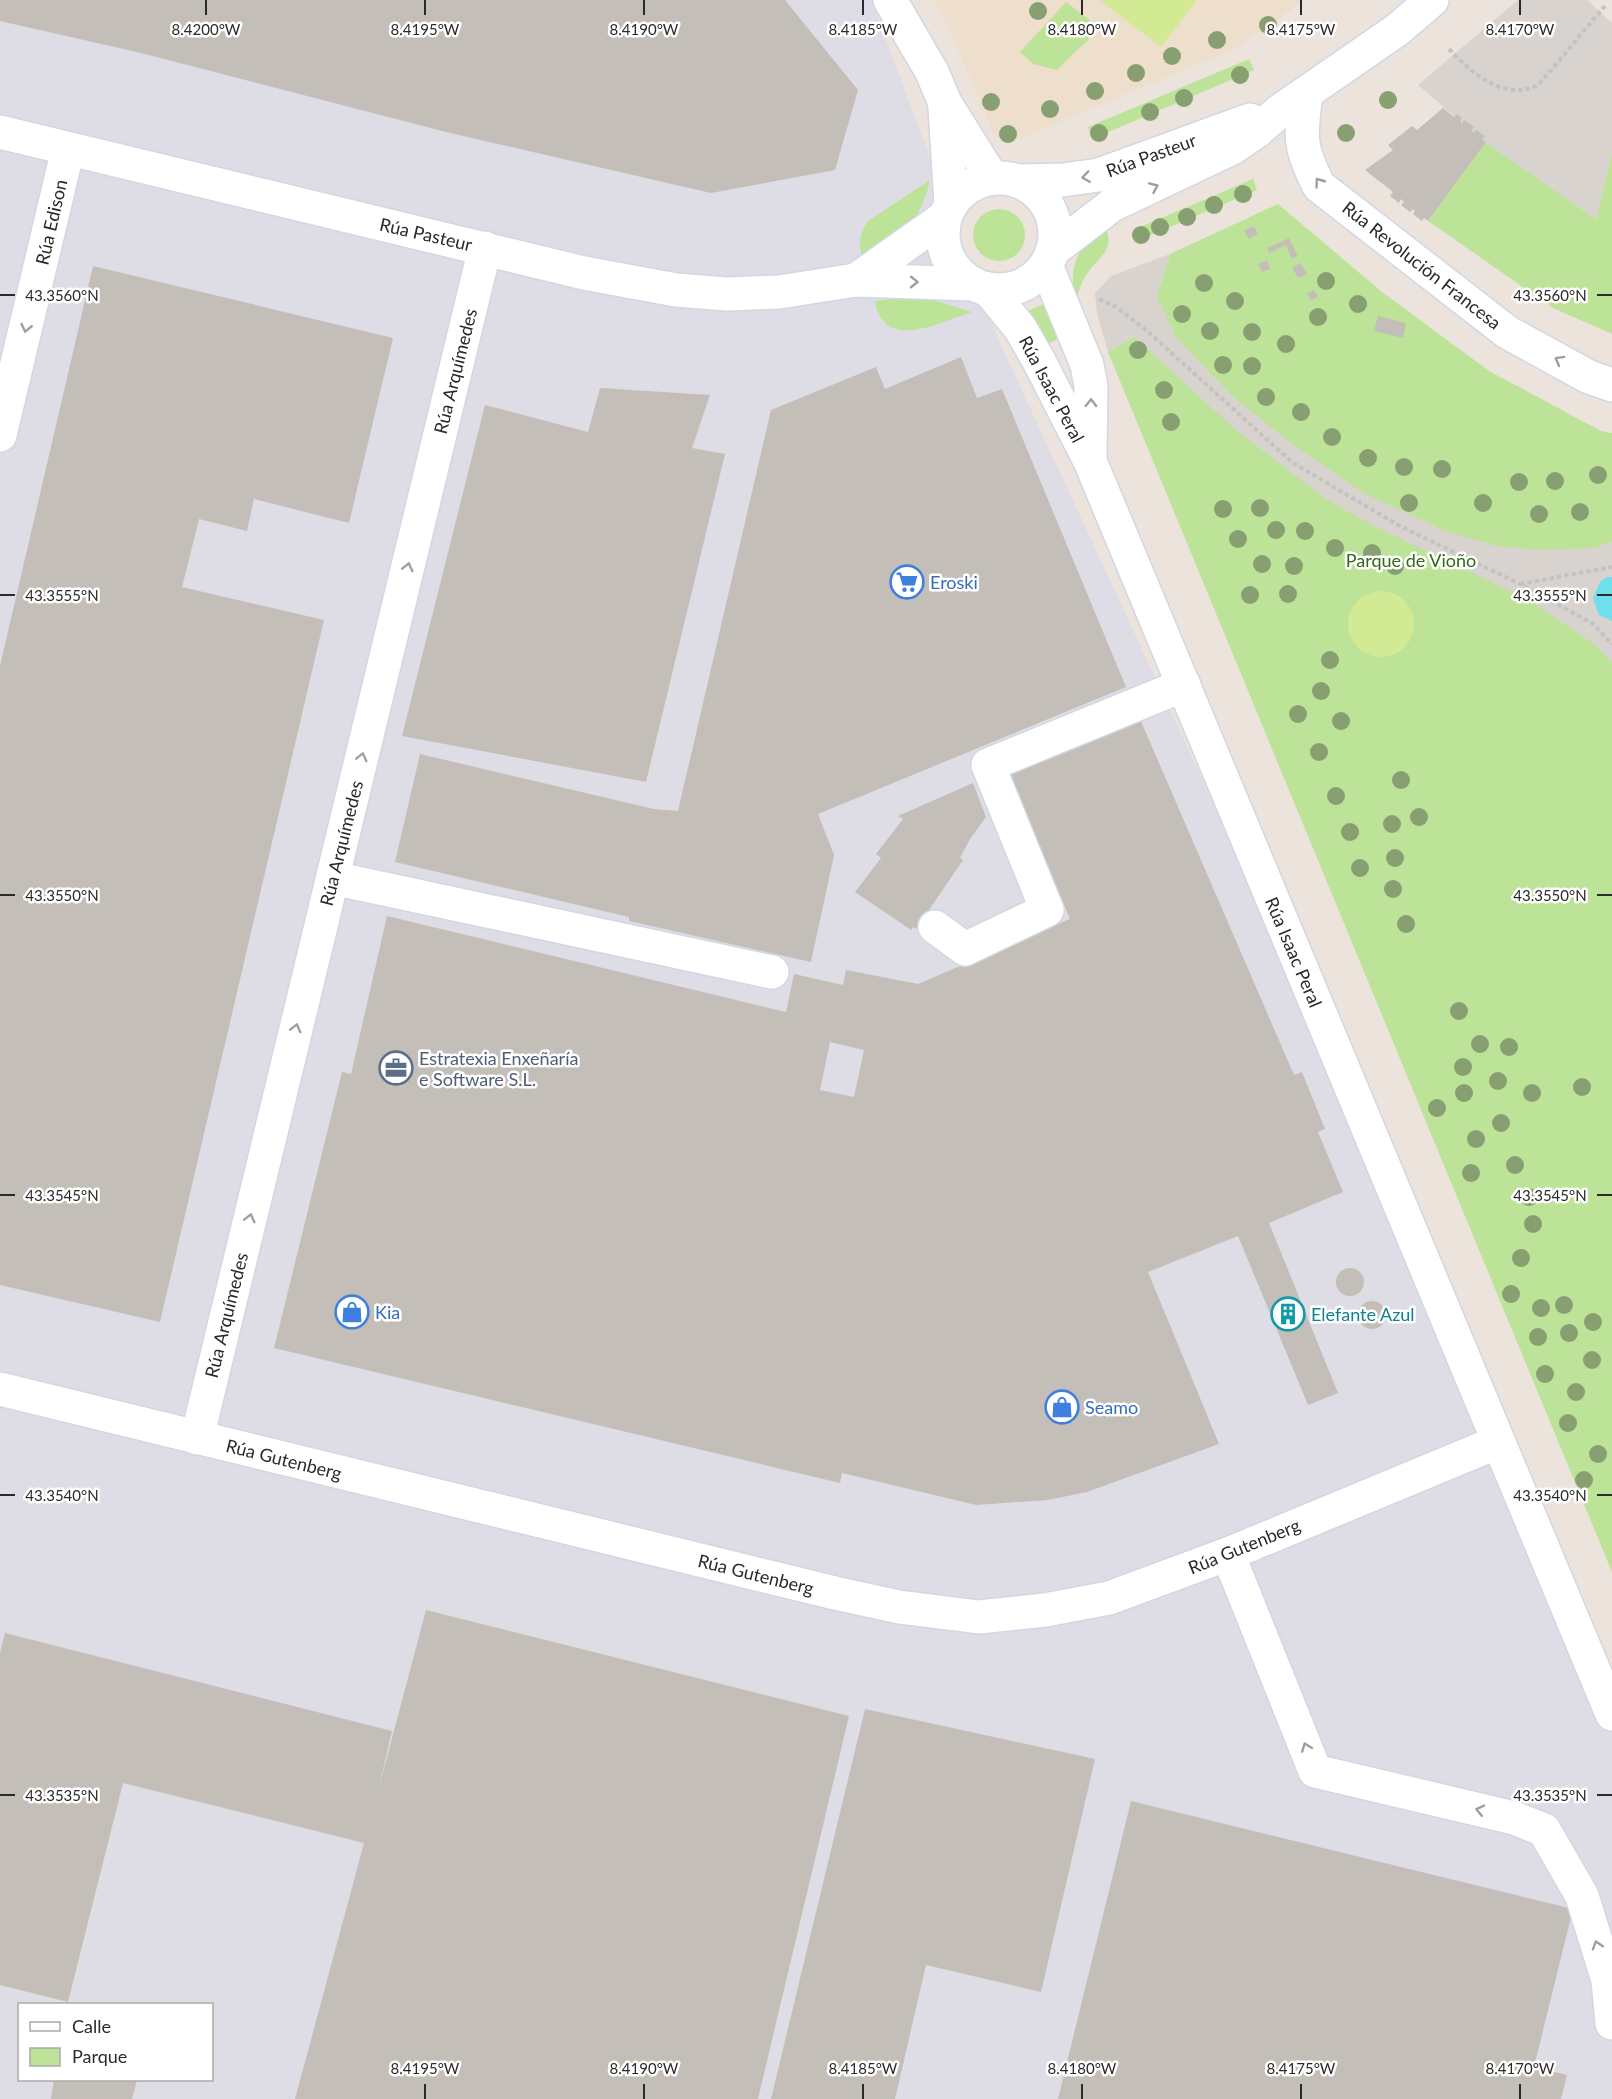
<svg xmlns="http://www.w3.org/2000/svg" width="1612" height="2099" font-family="Lato,sans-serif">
  <rect width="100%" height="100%" fill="#ece3dc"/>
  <path fill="#dedde5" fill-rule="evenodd" d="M0 0H871L999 341 1492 1404 1612 1709V2099H0ZM20 2004H212V2080H20Z"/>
  <path fill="#eedecc" d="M933 0H1303L1274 23 1233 49 1012 142 1003 141 994 134 948 26Z"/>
  <g fill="#bde399">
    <path d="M1066 2 1100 28 1057 70 1033 64 1020 52Z"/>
    <path d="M1249 59 1254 70 1092 139 1088 127Z"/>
    <path d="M1486 142 1596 219 1612 152V334L1553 308 1428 221Z"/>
    <path d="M1253 179 1257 190 1137 241 1133 230Z"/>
    <path d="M930 180C919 228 901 230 862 256 858 242 860 232 868 221Z"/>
    <path d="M1278 204 1382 292 1489 371 1601 431 1612 433V1572L1108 352 1146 330 1170 254Z"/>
    <circle cx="999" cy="235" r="26"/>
    <path d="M1104 223C1116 252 1101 253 1087 274 1081 282 1079 292 1075 301 1068 263 1078 250 1104 223Z"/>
    <path d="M906 297 927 298 972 312C940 322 884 353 875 301Z"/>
    <path d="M1044 304 1057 340 1046 344 1021 314Z"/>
  </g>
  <g fill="#d3ea94">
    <path d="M1100 0H1197L1161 47Z"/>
    <circle cx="1381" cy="624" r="33"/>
  </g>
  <g fill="#d8d3cf">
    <path d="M1518 0H1587L1612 23V152L1596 219 1482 140 1418 85Z"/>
    <path d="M1170 254 1157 295 1175 336 1231 395 1292 444 1365 494 1446 531 1496 546 1542 550 1594 548 1612 542V662L1594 644 1529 600 1372 525 1326 499 1236 430 1134 337 1108 352 1097 313 1095 293 1111 276Z"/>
  </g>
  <path fill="#6fdfee" d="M1607 577H1612V621L1599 615 1593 598 1600 582Z"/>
  <g fill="#c4beb8" fill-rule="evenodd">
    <path d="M0 0H785L858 90 835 170 711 193 446 132 141 53 0 21Z"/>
    <path d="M1443 108 1454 117 1457 114 1462 118 1460 121 1462 124 1464 120 1474 127 1471 130 1474 133 1476 130 1485 136 1482 140 1486 142 1428 221 1424 218 1422 221 1413 214 1415 211 1413 209 1410 212 1401 205 1404 202 1401 199 1399 203 1390 196 1393 192 1365 170 1393 150 1388 145 1412 126 1417 130Z"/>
    <path d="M1254 226 1258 234 1249 239 1244 231Z"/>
    <path d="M1289 238 1298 256 1292 259 1286 245 1269 253 1267 248Z"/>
    <path d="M1267 260 1270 269 1262 272 1258 264Z"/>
    <path d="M1301 263 1307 274 1298 278 1292 267Z"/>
    <path d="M93 266 393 338 349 523 254 499 247 531 199 519 182 587 324 620 160 1322 0 1285V666Z"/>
    <path d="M1314 290 1318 297 1311 300 1307 293Z"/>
    <path d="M1378 316 1406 323 1403 338 1374 331Z"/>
    <path d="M961 357 977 398 1002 389 1126 687 818 814 834 855 811 962 629 921V917L395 862 420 754 654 809 678 811 771 410 876 367 885 389Z"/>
    <path d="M600 388 710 395 692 448 725 454 646 782 402 736 485 405 588 432Z"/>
    <path d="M1140 719 1294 1075 1302 1072 1325 1129 1318 1132 1343 1192 1269 1223 1338 1393 1308 1405 1238 1236 1148 1272 1219 1444 1087 1492 1048 1500 976 1505 842 1473 840 1483 274 1348 342 1072 351 1074 387 916 786 1012 794 974 843 985 846 970 918 984 1070 919 1009 772ZM830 1042 864 1050 854 1097 820 1090Z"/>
    <path d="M973 783 986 817 970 839 960 858 963 860 916 929 913 927 911 930 855 892 881 858 876 854 903 819 898 816Z"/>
    <circle cx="1350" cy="1282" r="14"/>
    <circle cx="1372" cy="1315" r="14"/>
    <path d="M426 1610 849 1716 758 2099H295L364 1843 123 1783 68 2002 0 1985V1653L5 1633 392 1731 378 1791Z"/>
    <path d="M865 1709 1095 1759 1041 1992 926 1965 895 2099H771Z"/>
    <path d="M1131 1801 1573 1909 1534 2067 1567 2075 1561 2099H1058Z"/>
    <path d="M54 2080H137L132 2099H51Z"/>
  </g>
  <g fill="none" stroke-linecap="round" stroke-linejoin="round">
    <defs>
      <g id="minor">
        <path d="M890 0 932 72 945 103 992 178"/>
        <path d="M1306 94C1300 137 1299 147 1319 186L1507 332 1589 377 1612 385"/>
        <path d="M945 108 951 204"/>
        <path d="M0 132 584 273 676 290 727 294 779 292 856 280 974 284"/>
        <circle cx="999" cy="234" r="56"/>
        <path d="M1019 181 1063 180 1099 175 1250 120"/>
        <path d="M1052 251 1112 205 1232 148 1257 131 1281 110 1397 30 1432 0"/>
        <path d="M1046 265 1087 365 1091 386 1090 457"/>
        <path d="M856 280 945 217"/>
        <path d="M988 289 1020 328 1039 361 1090 461 1612 1714"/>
        <path d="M0 435 68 149"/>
        <path d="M333 878 772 972"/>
        <path d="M935 927 965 949 1047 910 988 765 1184 685"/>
        <path d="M0 1389 835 1593 899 1607 979 1617 1045 1610 1109 1598 1228 1554 1498 1442"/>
        <path d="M197 1438 485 248"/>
        <path d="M1228 1554 1315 1771 1514 1818 1544 1830 1582 1896 1608 1980 1612 2023"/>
      </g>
    </defs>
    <use href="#minor" stroke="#d1d7e3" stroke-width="36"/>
    <g stroke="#c3c3c3" stroke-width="4" stroke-dasharray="4.5 3" stroke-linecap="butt">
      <path d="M1449 49C1470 71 1502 101 1536 86 1541 84 1595 17 1605 6"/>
      <path d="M1099 299 1116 307 1146 330 1293 463 1400 526 1520 584 1592 623 1612 644"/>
      <path d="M1520 584 1612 567"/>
    </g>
    <use href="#minor" stroke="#fff" stroke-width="33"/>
  </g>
  <g fill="#889f71">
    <circle cx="1038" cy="11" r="9"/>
    <circle cx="1268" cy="25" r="9"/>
    <circle cx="1217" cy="40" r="9"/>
    <circle cx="1172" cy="56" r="9"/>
    <circle cx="1136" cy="73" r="9"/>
    <circle cx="1240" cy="75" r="9"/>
    <circle cx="1095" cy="91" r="9"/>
    <circle cx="1184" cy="98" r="9"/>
    <circle cx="1388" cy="100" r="9"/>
    <circle cx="991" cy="102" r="9"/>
    <circle cx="1050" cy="109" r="9"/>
    <circle cx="1150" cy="112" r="9"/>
    <circle cx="1099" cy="133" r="9"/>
    <circle cx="1346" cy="133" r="9"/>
    <circle cx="1008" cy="134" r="9"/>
    <circle cx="1243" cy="194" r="9"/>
    <circle cx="1214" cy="205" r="9"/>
    <circle cx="1187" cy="217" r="9"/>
    <circle cx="1160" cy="227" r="9"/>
    <circle cx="1141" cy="235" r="9"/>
    <circle cx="1326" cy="281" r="9"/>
    <circle cx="1204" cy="283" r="9"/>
    <circle cx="1235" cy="301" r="9"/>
    <circle cx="1358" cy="304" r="9"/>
    <circle cx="1182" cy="314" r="9"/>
    <circle cx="1318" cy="317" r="9"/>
    <circle cx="1210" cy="331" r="9"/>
    <circle cx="1252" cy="332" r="9"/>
    <circle cx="1286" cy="344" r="9"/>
    <circle cx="1138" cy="350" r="9"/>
    <circle cx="1223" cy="365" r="9"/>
    <circle cx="1252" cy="366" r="9"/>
    <circle cx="1164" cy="390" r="9"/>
    <circle cx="1266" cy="397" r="9"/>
    <circle cx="1301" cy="412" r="9"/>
    <circle cx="1171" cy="422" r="9"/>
    <circle cx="1332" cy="437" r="9"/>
    <circle cx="1368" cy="458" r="9"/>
    <circle cx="1404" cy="467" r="9"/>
    <circle cx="1442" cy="469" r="9"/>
    <circle cx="1598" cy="475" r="9"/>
    <circle cx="1555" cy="481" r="9"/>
    <circle cx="1519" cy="482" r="9"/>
    <circle cx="1409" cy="503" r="9"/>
    <circle cx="1483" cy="503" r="9"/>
    <circle cx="1260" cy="508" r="9"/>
    <circle cx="1223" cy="509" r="9"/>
    <circle cx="1580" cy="512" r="9"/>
    <circle cx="1539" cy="514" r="9"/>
    <circle cx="1276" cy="530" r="9"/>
    <circle cx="1305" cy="531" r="9"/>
    <circle cx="1238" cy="539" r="9"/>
    <circle cx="1335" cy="548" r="9"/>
    <circle cx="1372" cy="553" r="9"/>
    <circle cx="1262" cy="564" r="9"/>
    <circle cx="1294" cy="566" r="9"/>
    <circle cx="1395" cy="566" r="9"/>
    <circle cx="1288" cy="594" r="9"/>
    <circle cx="1250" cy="595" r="9"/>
    <circle cx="1330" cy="660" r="9"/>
    <circle cx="1321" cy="691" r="9"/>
    <circle cx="1298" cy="714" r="9"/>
    <circle cx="1341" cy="721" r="9"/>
    <circle cx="1319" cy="752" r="9"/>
    <circle cx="1401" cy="780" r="9"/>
    <circle cx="1336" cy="796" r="9"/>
    <circle cx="1419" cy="817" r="9"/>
    <circle cx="1392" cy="824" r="9"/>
    <circle cx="1350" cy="832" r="9"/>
    <circle cx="1395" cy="858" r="9"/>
    <circle cx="1360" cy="868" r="9"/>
    <circle cx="1393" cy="889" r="9"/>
    <circle cx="1406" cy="924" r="9"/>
    <circle cx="1459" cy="1011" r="9"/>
    <circle cx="1480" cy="1044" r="9"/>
    <circle cx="1509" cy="1047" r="9"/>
    <circle cx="1463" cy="1067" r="9"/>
    <circle cx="1498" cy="1081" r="9"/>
    <circle cx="1582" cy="1087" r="9"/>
    <circle cx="1464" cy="1093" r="9"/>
    <circle cx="1532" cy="1093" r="9"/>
    <circle cx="1437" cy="1108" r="9"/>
    <circle cx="1501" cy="1123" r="9"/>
    <circle cx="1476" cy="1139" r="9"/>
    <circle cx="1515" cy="1165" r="9"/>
    <circle cx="1471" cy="1173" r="9"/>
    <circle cx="1529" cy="1197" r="9"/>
    <circle cx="1533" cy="1224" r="9"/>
    <circle cx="1521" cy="1258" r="9"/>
    <circle cx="1511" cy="1294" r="9"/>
    <circle cx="1564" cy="1305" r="9"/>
    <circle cx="1541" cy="1308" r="9"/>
    <circle cx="1593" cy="1322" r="9"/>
    <circle cx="1569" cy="1333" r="9"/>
    <circle cx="1538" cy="1337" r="9"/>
    <circle cx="1592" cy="1360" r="9"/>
    <circle cx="1545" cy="1374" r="9"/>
    <circle cx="1576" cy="1392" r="9"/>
    <circle cx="1568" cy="1423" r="9"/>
    <circle cx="1598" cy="1454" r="9"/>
    <circle cx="1584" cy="1480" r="9"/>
  </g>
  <defs><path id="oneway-chevron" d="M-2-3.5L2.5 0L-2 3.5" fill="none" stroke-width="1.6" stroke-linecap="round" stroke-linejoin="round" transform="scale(1.5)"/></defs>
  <g stroke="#9f9f9f">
    <use href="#oneway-chevron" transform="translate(1086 177) rotate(172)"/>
    <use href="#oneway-chevron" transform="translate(1319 182) rotate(-127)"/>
    <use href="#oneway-chevron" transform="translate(1154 187) rotate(-24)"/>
    <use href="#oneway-chevron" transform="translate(914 282) rotate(1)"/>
    <use href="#oneway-chevron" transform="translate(26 328) rotate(103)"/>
    <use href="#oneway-chevron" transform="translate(1559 360) rotate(-151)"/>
    <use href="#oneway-chevron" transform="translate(1091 403) rotate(-89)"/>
    <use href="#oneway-chevron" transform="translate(408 567) rotate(-76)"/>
    <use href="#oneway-chevron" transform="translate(362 757) rotate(-76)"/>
    <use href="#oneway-chevron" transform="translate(296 1028) rotate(-76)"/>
    <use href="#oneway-chevron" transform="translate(250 1218) rotate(-76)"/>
    <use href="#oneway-chevron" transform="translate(1306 1747) rotate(-111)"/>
    <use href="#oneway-chevron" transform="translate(1480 1810) rotate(-167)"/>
    <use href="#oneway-chevron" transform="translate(1597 1945) rotate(-107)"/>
  </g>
  <path fill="none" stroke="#2a2a2a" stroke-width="2" d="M206 0V15M425 0V15M644 0V15M863 0V15M1082 0V15M1301 0V15M1520 0V15M0 295H15M1597 295H1612M0 595H15M1597 595H1612M0 895H15M1597 895H1612M0 1195H15M1597 1195H1612M0 1495H15M1597 1495H1612M0 1795H15M1597 1795H1612M425 2084V2099M644 2084V2099M863 2084V2099M1082 2084V2099M1301 2084V2099M1520 2084V2099"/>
  <defs>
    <symbol id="supermarket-ring" viewBox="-11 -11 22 22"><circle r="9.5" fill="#fff" stroke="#3f7fe0" stroke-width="1.5"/><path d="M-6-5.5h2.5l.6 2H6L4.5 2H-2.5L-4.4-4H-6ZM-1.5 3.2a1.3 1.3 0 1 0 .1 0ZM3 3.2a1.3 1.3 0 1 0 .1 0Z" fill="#3f7fe0"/></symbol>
    <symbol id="office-ring" viewBox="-11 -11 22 22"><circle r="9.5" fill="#fff" stroke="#5c6f8a" stroke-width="1.5"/><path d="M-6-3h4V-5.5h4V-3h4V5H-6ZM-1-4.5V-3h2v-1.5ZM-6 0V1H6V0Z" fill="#5c6f8a"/></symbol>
    <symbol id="shop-ring" viewBox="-11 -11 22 22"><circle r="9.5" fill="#fff" stroke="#3f7fe0" stroke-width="1.5"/><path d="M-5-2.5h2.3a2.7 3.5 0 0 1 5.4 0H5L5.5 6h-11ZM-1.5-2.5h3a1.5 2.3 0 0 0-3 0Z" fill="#3f7fe0"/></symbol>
    <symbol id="building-ring" viewBox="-11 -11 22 22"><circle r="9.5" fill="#fff" stroke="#0f9aa8" stroke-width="1.5"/><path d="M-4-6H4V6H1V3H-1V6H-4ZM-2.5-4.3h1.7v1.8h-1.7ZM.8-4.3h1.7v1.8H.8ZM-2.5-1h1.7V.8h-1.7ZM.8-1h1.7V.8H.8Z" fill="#0f9aa8"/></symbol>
  </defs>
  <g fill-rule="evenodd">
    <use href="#supermarket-ring" x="888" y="563" width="38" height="38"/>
    <use href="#office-ring" x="377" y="1049" width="38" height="38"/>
    <use href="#shop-ring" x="333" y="1293" width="38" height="38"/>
    <use href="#building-ring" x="1269" y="1295" width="38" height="38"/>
    <use href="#shop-ring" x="1043" y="1388" width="38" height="38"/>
  </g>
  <g text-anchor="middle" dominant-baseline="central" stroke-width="5" stroke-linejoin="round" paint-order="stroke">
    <g font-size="18" fill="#2a2a2a" stroke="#fff">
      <text transform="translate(1151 155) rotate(-20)">Rúa Pasteur</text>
      <text transform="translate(51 222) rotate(-77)">Rúa Edison</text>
      <text transform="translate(426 234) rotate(13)">Rúa Pasteur</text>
      <text transform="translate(1422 265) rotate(38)">Rúa Revolución Francesa</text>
      <text transform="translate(455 371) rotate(-76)">Rúa Arquímedes</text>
      <text transform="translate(1052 389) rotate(62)">Rúa Isaac Peral</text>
      <text transform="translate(341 843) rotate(-76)">Rúa Arquímedes</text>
      <text transform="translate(1294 952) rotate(67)">Rúa Isaac Peral</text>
      <text transform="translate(226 1315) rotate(-76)">Rúa Arquímedes</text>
      <text transform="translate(284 1459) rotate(14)">Rúa Gutenberg</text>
      <text transform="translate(1244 1546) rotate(-22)">Rúa Gutenberg</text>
      <text transform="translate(756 1574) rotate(14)">Rúa Gutenberg</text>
    </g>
    <g font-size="18" fill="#36671a" stroke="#fff">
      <text x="1411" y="560">Parque de Vioño</text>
    </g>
    <g font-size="18" fill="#366cbe" stroke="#fff" text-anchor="start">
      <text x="930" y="582">Eroski</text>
      <text x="375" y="1312">Kia</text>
      <text x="1085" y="1407">Seamo</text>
    </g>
    <g font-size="18" fill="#4e5e75" stroke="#fff" text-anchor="start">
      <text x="419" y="1058">Estratexia Enxeñaría<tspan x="419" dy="21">e Software S.L.</tspan></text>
    </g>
    <g font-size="18" fill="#0d838f" stroke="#fff" text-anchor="start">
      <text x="1311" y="1314">Elefante Azul</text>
    </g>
  </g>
  <g font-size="15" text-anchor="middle" fill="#2a2a2a" stroke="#fff" stroke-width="5" stroke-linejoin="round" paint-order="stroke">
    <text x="206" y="35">8.4200°W</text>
    <text x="425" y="35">8.4195°W</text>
    <text x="644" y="35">8.4190°W</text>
    <text x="863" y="35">8.4185°W</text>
    <text x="1082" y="35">8.4180°W</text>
    <text x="1301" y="35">8.4175°W</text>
    <text x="1520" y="35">8.4170°W</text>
    <text x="62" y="301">43.3560°N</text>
    <text x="1550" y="301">43.3560°N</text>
    <text x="62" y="601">43.3555°N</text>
    <text x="1550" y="601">43.3555°N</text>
    <text x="62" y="901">43.3550°N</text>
    <text x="1550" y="901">43.3550°N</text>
    <text x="62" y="1201">43.3545°N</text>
    <text x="1550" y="1201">43.3545°N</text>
    <text x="62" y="1501">43.3540°N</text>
    <text x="1550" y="1501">43.3540°N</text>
    <text x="62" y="1801">43.3535°N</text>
    <text x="1550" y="1801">43.3535°N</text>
    <text x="425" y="2074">8.4195°W</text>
    <text x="644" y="2074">8.4190°W</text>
    <text x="863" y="2074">8.4185°W</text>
    <text x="1082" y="2074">8.4180°W</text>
    <text x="1301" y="2074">8.4175°W</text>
    <text x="1520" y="2074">8.4170°W</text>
  </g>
  <rect x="18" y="2003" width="195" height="78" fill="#ffffff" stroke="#aaaaaa" stroke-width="1.5"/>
  <rect x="30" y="2022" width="30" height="9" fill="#ffffff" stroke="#aaaaaa" stroke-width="1.5"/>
  <text x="72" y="2033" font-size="18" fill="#2a2a2a">Calle</text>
  <rect x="30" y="2048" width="30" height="18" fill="#bde399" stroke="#aaaaaa" stroke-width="1.5"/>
  <text x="72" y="2063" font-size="18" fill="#2a2a2a">Parque</text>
</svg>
